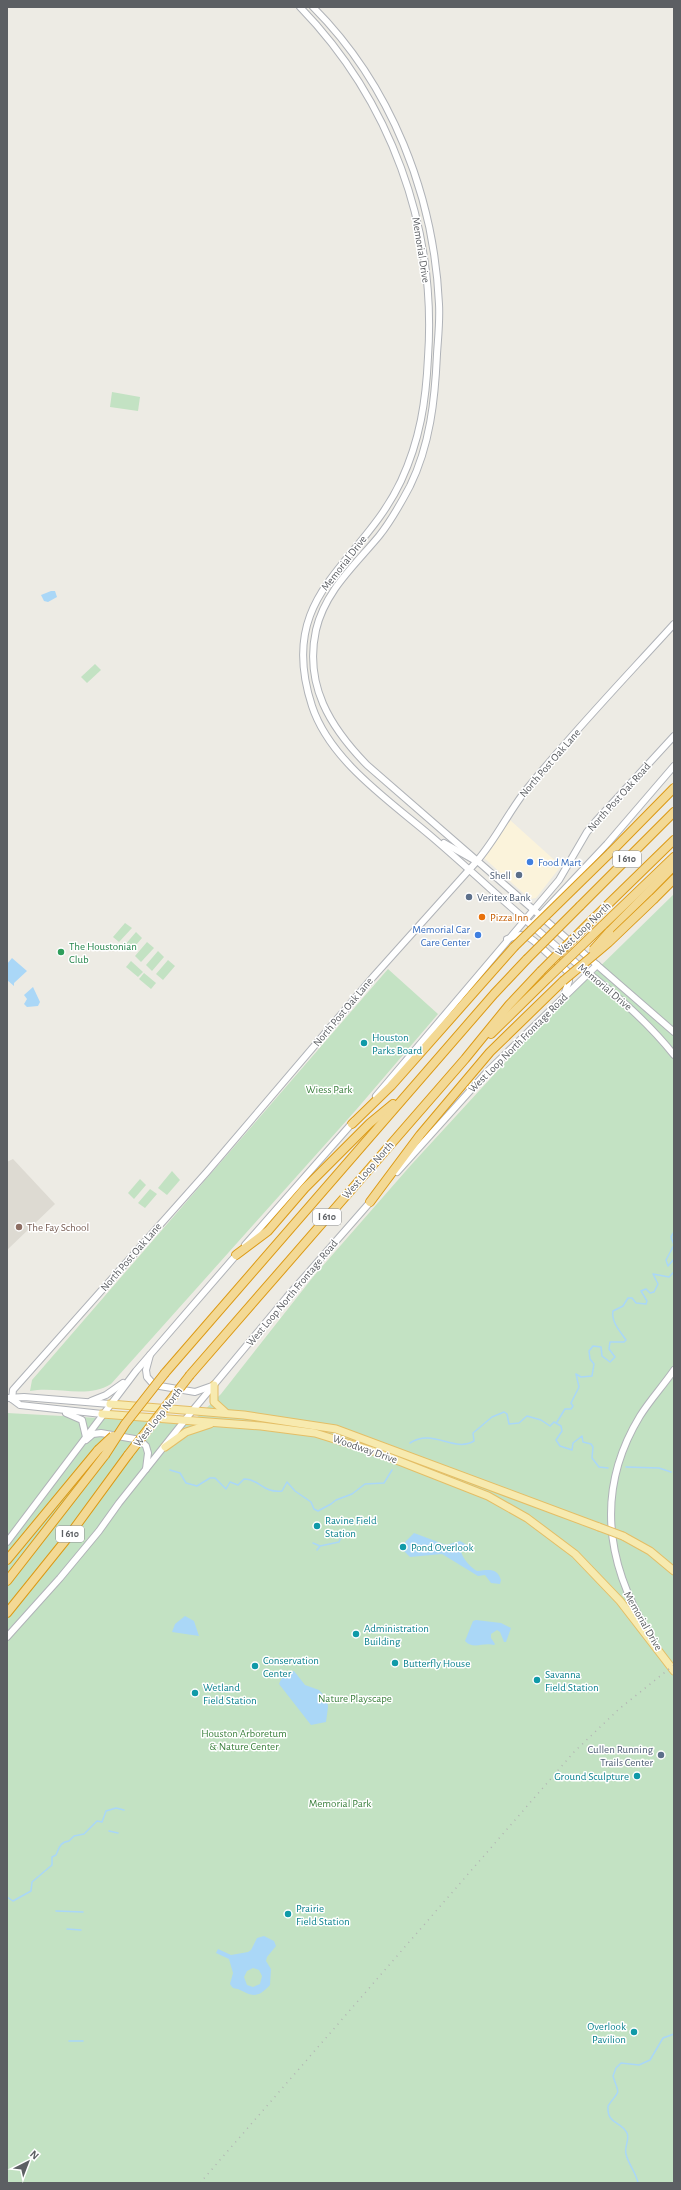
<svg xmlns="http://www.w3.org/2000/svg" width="681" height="2190" font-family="'Alegreya Sans',sans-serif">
  <rect width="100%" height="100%" fill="#edebe4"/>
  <path fill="#fbf3db" d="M510 820 561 866 536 898 530 899 484 858Z"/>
  <path fill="#dddad2" d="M13 1159 55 1204 7 1250V1162Z"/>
  <g fill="#c3e2c3">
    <path d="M112 392 140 397 138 411 110 407Z"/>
    <path d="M95 664 101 670 87 683 81 677Z"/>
    <path d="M674 894V2183H7V1413L191 1423 221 1394 313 1277 411 1165 537 1028Z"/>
    <path d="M125 923 132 928 119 942 113 937Z"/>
    <path d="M136 932 142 938 130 952 124 946Z"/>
    <path d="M147 942 154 948 141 962 135 956Z"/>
    <path d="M158 951 164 957 152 971 146 965Z"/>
    <path d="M168 960 175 966 163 980 156 974Z"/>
    <path d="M131 961 143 972 138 977 126 967Z"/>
    <path d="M388 969 438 1014 356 1110 111 1384C87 1399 57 1386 30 1391L32 1380Z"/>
    <path d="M144 973 156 983 151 989 139 979Z"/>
    <path d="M172 1171 180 1180 167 1195 158 1188Z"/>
    <path d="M140 1179 146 1185 134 1199 128 1193Z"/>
    <path d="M150 1189 157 1194 145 1208 138 1203Z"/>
  </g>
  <g fill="#aad7f7" fill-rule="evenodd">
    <path d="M51 591H55L57 597 48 602 44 601 41 595Z"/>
    <path d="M12 958 27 971 14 983V986L7 980V964Z"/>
    <path d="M33 987 40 1002 38 1006 27 1007 24 1004 27 999 24 995Z"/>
    <path d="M414 1533 446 1545 460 1541 467 1545 461 1551C462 1558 471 1568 477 1571 488 1570 497 1567 501 1580L500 1584 491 1583 485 1575 478 1576 442 1554 410 1557 404 1551 407 1550 408 1547 405 1542Z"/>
    <path d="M185 1616 194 1621 199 1636 172 1632 175 1624Z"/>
    <path d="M476 1620 501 1623 511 1628 506 1642H504L500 1632 497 1630 491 1634V1638L495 1644 494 1645C483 1642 473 1650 465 1641L473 1621Z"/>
    <path d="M294 1671 305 1685 319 1690 327 1699 328 1707 326 1722 311 1725 279 1684C282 1676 285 1673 294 1671Z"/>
    <path d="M264 1936 274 1941 276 1946 267 1957 266 1961 271 1969 270 1985C257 1999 252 1996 238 1989 233 1988 233 1989 230 1984L233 1973 229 1959 216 1953 218 1949 231 1955 248 1952 251 1950 257 1938ZM253 1968 259 1970 262 1976 260 1984 253 1987 247 1985 244 1977 247 1971Z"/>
  </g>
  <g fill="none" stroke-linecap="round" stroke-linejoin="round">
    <g stroke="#aad7f7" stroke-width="1.5">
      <path d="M674 1232 671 1237 674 1245 666 1260 668 1266 674 1259"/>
      <path d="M557 1422 565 1409H571L573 1406 571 1403 579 1387 576 1374 581 1377 592 1376 594 1364 590 1359 589 1351 593 1346 601 1347 602 1356 610 1362 615 1357 609 1349 610 1342H624L626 1340C620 1331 611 1322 613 1311L623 1306 628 1298H632L636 1303 646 1304 647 1301 641 1291 646 1289 650 1293 654 1292 658 1284 653 1274 669 1277 674 1272"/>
      <path d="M410 1443C433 1428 454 1453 474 1441L473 1433 492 1417 504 1412 507 1414 509 1424 519 1423 527 1416 541 1420 550 1426 554 1422 561 1426 562 1431 556 1440 560 1446 572 1450 573 1443 582 1436 583 1442 591 1444 593 1447 592 1458 599 1467 608 1468"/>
      <path d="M626 1467 659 1468 671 1472"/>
      <path d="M170 1470 180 1473 186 1483 197 1486 210 1478H215L226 1489 230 1482 238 1485 244 1479C260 1479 262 1493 282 1491L287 1482 295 1491 311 1502 314 1509 318 1511 331 1504 336 1500 352 1494 365 1484 384 1483 392 1470"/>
      <path d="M313 1543 320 1546 317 1550 320 1546 339 1542 341 1537"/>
      <path d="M109 1831 118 1833"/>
      <path d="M7 1897 13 1901 31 1891 32 1882 52 1865V1857L56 1855C59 1848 60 1842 69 1841L74 1836 84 1834 97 1821 102 1822 106 1811 116 1808 124 1810"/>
      <path d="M56 1911 83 1912"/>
      <path d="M67 1929 81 1930"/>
      <path d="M69 2041H83"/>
      <path d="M638 2183C636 2172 628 2164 626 2154 624 2147 630 2139 627 2133 620 2120 607 2125 608 2106 620 2088 620 2098 613 2076L616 2068 621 2063 639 2065 650 2060 663 2038 674 2034"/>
    </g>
    <defs>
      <g id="secondary">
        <path d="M300 7C390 100 437 227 428 357 426 401 420 440 401 481 361 566 275 593 312 706 330 761 390 801 432 837 482 880 530 926 581 967 615 994 648 1022 674 1055"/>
        <path d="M313 7C391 85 434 195 439 304 440 321 438 338 437 354 435 400 430 445 410 486 401 503 391 521 379 536 355 565 325 591 316 630 304 685 330 727 367 765L674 1032"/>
        <path d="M444 843 474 860"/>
        <path d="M532 924 607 844 674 766"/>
        <path d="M507 939 520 935 527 936 534 941 568 972 569 981 564 995"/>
        <path d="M376 1096 559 880 587 832 596 821 674 736"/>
        <path d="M397 1172 487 1072 597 965"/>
        <path d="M245 1245 354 1121"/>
        <path d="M150 1355 146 1370 147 1377 154 1385 195 1392 212 1386"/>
        <path d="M7 1398 24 1397 110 1404"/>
        <path d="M12 1399 13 1390 206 1173 373 977 477 861C496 839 508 813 526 790 572 733 624 679 674 624"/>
        <path d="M12 1399 20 1405 102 1414"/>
        <path d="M91 1401 106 1395 123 1383"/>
        <path d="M66 1413 82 1420 86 1437"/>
        <path d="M86 1440 93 1434 101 1433 140 1440 146 1446 148 1453 146 1469"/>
        <path d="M7 1542 136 1371 238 1253"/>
        <path d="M649 1634C606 1564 595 1490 640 1416 650 1400 663 1386 674 1370"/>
        <path d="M7 1637 60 1578 99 1531 119 1503 193 1410 287 1297 372 1200"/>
      </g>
      <g id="primary">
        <path d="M214 1385V1402L225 1412"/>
        <path d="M110 1404 244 1415 336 1429 599 1527"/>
        <path d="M102 1414 261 1426 315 1433 376 1452 488 1496 527 1518 575 1554 620 1601 674 1671"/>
        <path d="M165 1447 186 1432 210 1424"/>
        <path d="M623 1536 650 1551 674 1571"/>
      </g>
      <g id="highway">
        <path d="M610 853 674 788"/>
        <path d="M654 899 674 879"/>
        <path d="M580 906 674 812"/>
        <path d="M594 918 674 840"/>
        <path d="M602 926 674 857"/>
        <path d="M609 932 674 866"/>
        <path d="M491 1034 548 978"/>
        <path d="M352 1124 391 1086 514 947"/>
        <path d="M370 1202 420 1135 490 1052 563 981"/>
        <path d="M236 1255 268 1231 305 1188 370 1123 393 1104"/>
        <path d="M165 1373 494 994 527 959"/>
        <path d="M190 1375 465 1059 509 1005 541 971"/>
        <path d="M7 1560 98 1450"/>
        <path d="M7 1581 105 1455"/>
        <path d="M7 1613 65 1541 128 1455"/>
      </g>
    </defs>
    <use href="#secondary" stroke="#b0b3b8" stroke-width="8"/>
    <use href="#primary" stroke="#e4be66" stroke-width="9"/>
    <use href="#highway" stroke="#dc9a15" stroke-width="10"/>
    <use href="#secondary" stroke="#fff" stroke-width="6"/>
    <use href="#primary" stroke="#f7eaaf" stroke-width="7"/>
    <use href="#highway" stroke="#f3d995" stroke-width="8"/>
    <path stroke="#b2b3b3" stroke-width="1.5" stroke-dasharray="1 5" stroke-linecap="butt" d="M200 2183 574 1752 619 1709 674 1665"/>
    <defs>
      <path id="primary-bridge" d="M599 1527 623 1536"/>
      <g id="highway-bridge">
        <path d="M514 947 610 853"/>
        <path d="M593 950 609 932"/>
        <path d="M527 959 580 906"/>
        <path d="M541 971 594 918"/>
        <path d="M548 978 602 926"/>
        <path d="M563 981 608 943 654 899"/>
        <path d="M98 1450 113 1436"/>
        <path d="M105 1455 125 1424 165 1373"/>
        <path d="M128 1455 190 1375"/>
      </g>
    </defs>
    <use href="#primary-bridge" stroke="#e4be66" stroke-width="9" stroke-linecap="butt"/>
    <use href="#highway-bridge" stroke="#dc9a15" stroke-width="10" stroke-linecap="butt"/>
    <use href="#primary-bridge" stroke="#f7eaaf" stroke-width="7"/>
    <use href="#highway-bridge" stroke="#f3d995" stroke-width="8"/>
  </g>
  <g fill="#3f7fe0" stroke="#fff" stroke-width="1.5">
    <circle cx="530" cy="862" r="4"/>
    <circle cx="478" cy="935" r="4"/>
  </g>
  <g fill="#5c6f8a" stroke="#fff" stroke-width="1.5">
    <circle cx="519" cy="875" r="4"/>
    <circle cx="469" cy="897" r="4"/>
    <circle cx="661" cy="1755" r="4"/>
  </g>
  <circle fill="#e8710a" stroke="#fff" stroke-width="1.5" cx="482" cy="917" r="4"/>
  <circle fill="#2e9e5b" stroke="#fff" stroke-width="1.5" cx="61" cy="952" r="4"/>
  <g fill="#0f9aa8" stroke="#fff" stroke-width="1.5">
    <circle cx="364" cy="1043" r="4"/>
    <circle cx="317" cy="1526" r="4"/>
    <circle cx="403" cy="1547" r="4"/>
    <circle cx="356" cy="1634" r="4"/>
    <circle cx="395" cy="1663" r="4"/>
    <circle cx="255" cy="1666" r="4"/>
    <circle cx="537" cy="1680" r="4"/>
    <circle cx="195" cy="1693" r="4"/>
    <circle cx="637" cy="1776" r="4"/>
    <circle cx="288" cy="1914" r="4"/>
    <circle cx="634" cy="2032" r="4"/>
  </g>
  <circle fill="#8d6e63" stroke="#fff" stroke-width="1.5" cx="19" cy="1227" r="4"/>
  <g text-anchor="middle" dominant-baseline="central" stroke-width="3" stroke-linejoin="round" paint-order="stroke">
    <g fill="#fff" stroke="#8d8f92" stroke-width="1">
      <rect x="613" y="851" width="28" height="16" rx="3"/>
      <rect x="313" y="1209" width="28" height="16" rx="3"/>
      <rect x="56" y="1526" width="28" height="16" rx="3"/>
    </g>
    <g font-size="10" font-weight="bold" fill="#5c5f63">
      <text x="627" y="859">I 610</text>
      <text x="327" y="1217">I 610</text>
      <text x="70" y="1534">I 610</text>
    </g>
    <g font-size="11" fill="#5c5f63" stroke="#fff">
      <text transform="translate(421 250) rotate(81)">Memorial Drive</text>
      <text transform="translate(344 563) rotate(-52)">Memorial Drive</text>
      <text transform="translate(550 763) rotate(-49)">North Post Oak Lane</text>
      <text transform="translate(619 797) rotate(-48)">North Post Oak Road</text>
      <text transform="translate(583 929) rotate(-44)">West Loop North</text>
      <text transform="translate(605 987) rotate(40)">Memorial Drive</text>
      <text transform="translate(343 1012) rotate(-50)">North Post Oak Lane</text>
      <text transform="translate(518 1043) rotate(-45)">West Loop North Frontage Road</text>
      <text transform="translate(368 1170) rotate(-49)">West Loop North</text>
      <text transform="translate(131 1257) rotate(-49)">North Post Oak Lane</text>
      <text transform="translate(292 1293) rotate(-50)">West Loop North Frontage Road</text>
      <text transform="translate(158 1417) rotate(-52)">West Loop North</text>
      <text transform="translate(365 1449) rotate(19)">Woodway Drive</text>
      <text transform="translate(643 1621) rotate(60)">Memorial Drive</text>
    </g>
    <g font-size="11" fill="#366cbe" stroke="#fff" text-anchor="start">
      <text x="538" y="862">Food Mart</text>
      <text x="470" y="929" text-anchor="end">Memorial Car<tspan x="470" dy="13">Care Center</tspan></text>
    </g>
    <g font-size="11" fill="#4e5e75" stroke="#fff" text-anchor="end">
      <text x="511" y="875">Shell</text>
      <text x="477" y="897" text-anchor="start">Veritex Bank</text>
      <text x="653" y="1749">Cullen Running<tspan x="653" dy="13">Trails Center</tspan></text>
    </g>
    <g font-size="11" fill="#c56008" stroke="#fff" text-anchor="start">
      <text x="490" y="917">Pizza Inn</text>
    </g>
    <g font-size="11" fill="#27864d" stroke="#fff" text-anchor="start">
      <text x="69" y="946">The Houstonian<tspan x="69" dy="13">Club</tspan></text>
    </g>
    <g font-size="11" fill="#0d838f" stroke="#fff" text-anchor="start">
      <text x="372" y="1037">Houston<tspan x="372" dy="13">Parks Board</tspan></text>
      <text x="325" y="1520">Ravine Field<tspan x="325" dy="13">Station</tspan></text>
      <text x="411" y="1547">Pond Overlook</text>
      <text x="364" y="1628">Administration<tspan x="364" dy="13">Building</tspan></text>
      <text x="263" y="1660">Conservation<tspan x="263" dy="13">Center</tspan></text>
      <text x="403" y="1663">Butterfly House</text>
      <text x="545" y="1674">Savanna<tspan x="545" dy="13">Field Station</tspan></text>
      <text x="203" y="1687">Wetland<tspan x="203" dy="13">Field Station</tspan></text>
      <text x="629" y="1776" text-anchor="end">Ground Sculpture</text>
      <text x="296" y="1908">Prairie<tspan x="296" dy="13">Field Station</tspan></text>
      <text x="626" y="2026" text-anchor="end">Overlook<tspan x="626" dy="13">Pavilion</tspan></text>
    </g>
    <g font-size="11" fill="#3d813f" stroke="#fff">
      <text x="329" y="1089">Wiess Park</text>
      <text x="355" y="1698">Nature Playscape</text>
      <text x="244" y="1733">Houston Arboretum<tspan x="244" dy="13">&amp; Nature Center</tspan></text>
      <text x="340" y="1803">Memorial Park</text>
    </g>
    <g font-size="11" fill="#785e54" stroke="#fff" text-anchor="start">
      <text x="27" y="1227">The Fay School</text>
    </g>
  </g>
  <rect width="681" height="2190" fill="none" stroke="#5c5f63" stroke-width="16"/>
  <g transform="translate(28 2162) rotate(42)" stroke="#ffffff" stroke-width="3" paint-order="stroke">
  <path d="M0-3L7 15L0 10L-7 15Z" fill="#5c5f63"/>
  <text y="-6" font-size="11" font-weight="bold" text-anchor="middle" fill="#5c5f63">N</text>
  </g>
</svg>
